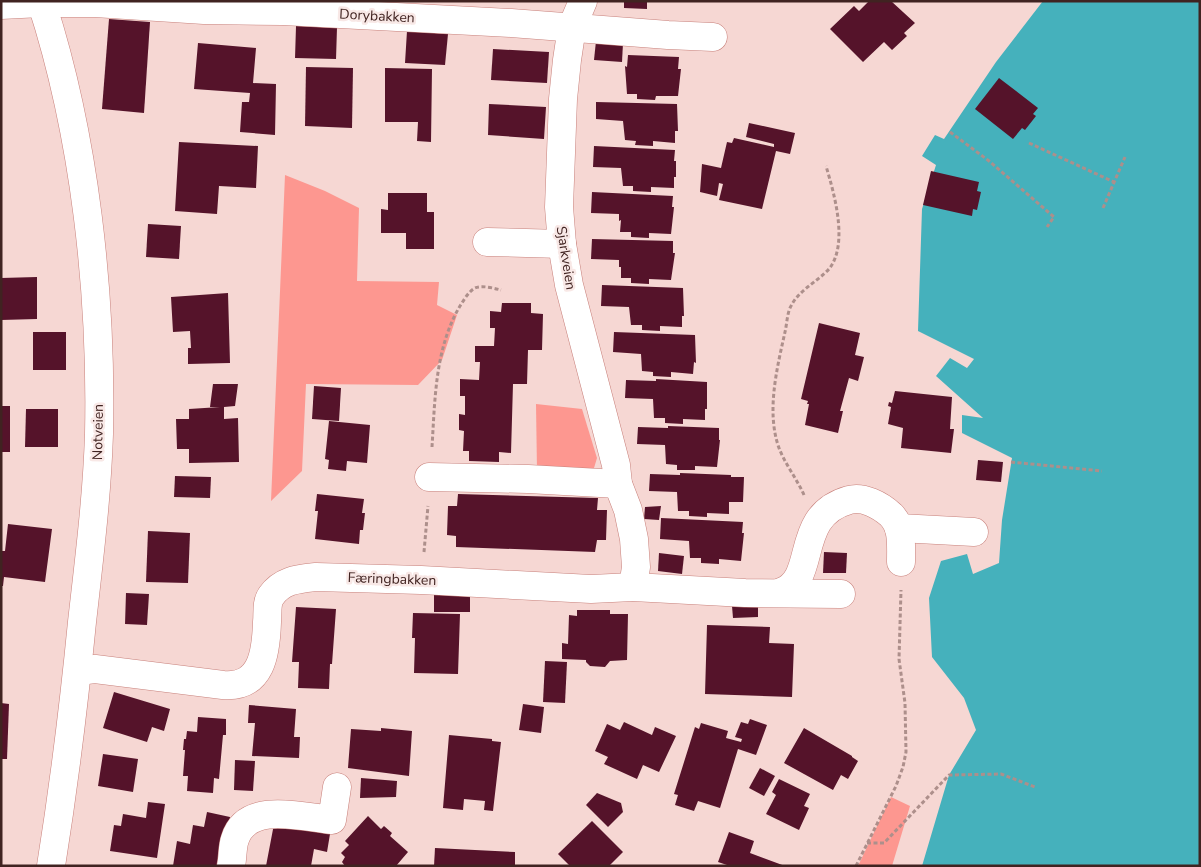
<svg xmlns="http://www.w3.org/2000/svg" width="1201" height="867" font-family="'Nunito Sans',sans-serif">
  <rect width="100%" height="100%" fill="#f6d7d3"/>
  <g fill="#fd9790">
    <path d="M285 175 325 191 359 208 357 281 439 282 437 305 457 315 442 360 418 385 306 384 302 471 271 501Z"/>
    <path d="M536 404 582 409 597 458 594 468 585 473 537 471Z"/>
    <path d="M891 797 910 806 892 866H858Z"/>
  </g>
  <path fill="#45b1bc" d="M1043 1H1200V866H922L949 775 976 730 964 698 932 657 929 598 941 561 967 554 973 574 999 563 1002 520 1012 458 962 433V415L983 418 936 376 950 358 967 368 974 359 918 331 922 209 936 165 922 156 935 135 944 139 996 62Z"/>
  <g fill="#55132a">
    <path d="M624 1H647V9L624 8Z"/>
    <path d="M869 1H891L915 23 904 33 907 36 892 50 884 42 863 62 830 29 854 6 859 11Z"/>
    <path d="M109 19 150 22 144 113 102 109Z"/>
    <path d="M296 26 337 28 336 59 295 58Z"/>
    <path d="M407 31 448 34 445 65 405 63Z"/>
    <path d="M596 41 623 43 622 62 594 60Z"/>
    <path d="M198 43 256 48 253 83 276 84 275 135 240 132 242 102H249L250 93 194 89Z"/>
    <path d="M493 49 549 52 547 83 491 80Z"/>
    <path d="M628 55 679 57 678 69H681L678 96H656L655 100 637 99V94H627L625 66 627 67Z"/>
    <path d="M306 67 353 68 352 128 305 126Z"/>
    <path d="M385 68 432 69 431 142 417 141 418 122H385Z"/>
    <path d="M999 78 1038 108 1033 114 1036 116 1025 130 1022 128 1013 139 975 109Z"/>
    <path d="M596 102 677 104 678 131H675V143L653 141V146L635 145 636 141 625 140 623 121 596 119Z"/>
    <path d="M489 104 546 107 544 139 488 135Z"/>
    <path d="M749 123 795 133 790 154 776 151 762 209 719 200 723 184 719 183 717 196 700 192 702 164 721 168 727 142 732 143 734 138 774 147V144L746 137Z"/>
    <path d="M179 142 258 146 256 188 219 186 217 214 175 211Z"/>
    <path d="M594 146 675 150 674 161H676V177H674V188L651 187V192L633 191V186H623L621 168 593 167Z"/>
    <path d="M931 171 979 182 977 191 981 192 977 210 973 209 972 216 923 205Z"/>
    <path d="M592 192 673 196 672 207H674L671 234 649 233V238L631 237V232H620L621 220 619 221V214L591 213Z"/>
    <path d="M388 193H427V212H434V249H406V233H381V209L388 210Z"/>
    <path d="M148 224 181 226 179 259 146 257Z"/>
    <path d="M592 239 673 241V253H675L671 280 649 279V284L631 283V278H621V267H619V260L591 259Z"/>
    <path d="M37 277V319L1 320V278Z"/>
    <path d="M602 285 683 288 684 316H682V327L660 326V331L642 330V325H631L629 307 601 306Z"/>
    <path d="M228 293 230 363 188 364V348H191L190 331 173 332 171 297Z"/>
    <path d="M502 303H531V313L543 314 542 350H528L527 384H513L511 453 499 452V462L469 461V451H463L464 431 459 430V414L465 415V396H460V379L479 380 480 362H475V346H494L495 328H490V311L501 312Z"/>
    <path d="M819 323 860 333 855 355 864 357 858 381 849 378 840 411H843L838 433 805 425 809 404H807L808 401 801 399Z"/>
    <rect x="33" y="332" width="33" height="38"/>
    <path d="M614 332 695 335 696 363 694 362 693 374 671 372V377L653 376V372L642 371 641 354 613 352Z"/>
    <path d="M656 379 707 382V409H705V420L683 419V424L665 423V418H654L653 399 625 398 626 380 656 381Z"/>
    <path d="M213 384H238L235 406 224 407V419L238 418 239 462 189 463V449H177L176 419H189V409L220 407H210Z"/>
    <path d="M314 386 341 388 339 421 312 419Z"/>
    <path d="M895 391 952 397 950 429H954L951 453 901 448 903 428 888 424 891 407 888 406 889 402 892 403Z"/>
    <rect x="1" y="406" width="9" height="46"/>
    <path d="M26 409H58V447H25Z"/>
    <path d="M329 421 370 425 367 463 347 461 346 471 328 469 329 460 325 459Z"/>
    <path d="M668 426 719 428V440H720L717 467 695 466V470H677V465L666 464 665 445 637 444 638 427 668 428Z"/>
    <path d="M978 460 1003 462 1001 482 976 480Z"/>
    <path d="M680 473 731 475V477H744L743 502H729V514L707 513V517L689 516V511H678L677 492 649 491 650 474 680 475Z"/>
    <path d="M175 476 211 477 210 498 174 497Z"/>
    <path d="M317 494 364 499 362 513H365L363 530H360L359 544 315 539 318 511H315Z"/>
    <path d="M458 494 598 498 597 510H607L606 540H597L595 552 456 547V536L447 535 448 506H457Z"/>
    <path d="M661 506 659 520 644 519 645 507Z"/>
    <path d="M661 518 743 522 742 533H744L741 561 719 559V564L701 563V558H690L689 541 660 539Z"/>
    <path d="M8 524 52 529 45 582 4 577 3 586H1V551H5Z"/>
    <path d="M148 531 190 533 188 583 146 582Z"/>
    <path d="M824 552 847 553 846 573H823Z"/>
    <path d="M659 553 684 556 682 574 658 571Z"/>
    <path d="M126 593 149 594 147 625 125 624Z"/>
    <rect x="434" y="593" width="36" height="19"/>
    <path d="M758 605V617L733 618 732 606Z"/>
    <path d="M296 607 336 609 332 664H330L329 689 298 688 299 662H292Z"/>
    <path d="M577 610H610V614H628L627 660 610 661 605 667 590 666 586 662V660L562 659V643L568 644 569 615 577 616Z"/>
    <path d="M413 613 460 614 458 674 414 673 415 638H412Z"/>
    <path d="M707 625 770 627 769 643 794 644 792 697 705 694Z"/>
    <path d="M545 661 567 662 565 703 543 702Z"/>
    <path d="M114 692 170 709 164 731 152 727 147 742 103 728Z"/>
    <path d="M1 703 9 704 7 759H1Z"/>
    <path d="M523 704 544 707 541 733 519 730Z"/>
    <path d="M249 705 296 709 294 737H300L299 758 252 756 255 723H248Z"/>
    <path d="M198 717 226 719V735H223L219 779 214 778 213 793 187 791 188 776H183L185 750H183L184 739H186L187 731 197 732Z"/>
    <path d="M750 719 767 725 756 755 738 749 720 808 698 801 694 811 675 805 678 795 674 794 695 727 699 729 701 723 728 731 726 738 741 742 742 739 735 737 741 722 748 724Z"/>
    <path d="M624 722 652 735 655 727 676 736 659 772 643 765 637 779 604 764 608 757 595 751 607 724 620 730Z"/>
    <path d="M381 728 412 731 409 776 348 768 351 729 381 731Z"/>
    <path d="M804 728 852 756V757L858 761 848 779 841 775 833 790 784 763Z"/>
    <path d="M449 735 492 739V741L501 742 493 811 484 810 485 801 464 799 463 810 443 808Z"/>
    <path d="M103 754 138 759 133 792 98 786Z"/>
    <path d="M235 760 255 761 253 791 234 790Z"/>
    <path d="M760 768 775 776 764 796 749 788Z"/>
    <path d="M361 778 397 781 396 797 360 798Z"/>
    <path d="M779 779 810 794 804 806 809 808 799 830 766 814 776 795 772 792Z"/>
    <path d="M597 793 621 803 623 812 608 827 586 805Z"/>
    <path d="M148 802 165 804 157 858 110 851 114 825 121 826 123 814 146 818Z"/>
    <path d="M207 812 230 817 225 866H173L177 841 190 844 193 825 204 827Z"/>
    <path d="M368 816 381 829 384 826 392 833 390 836 408 852 396 866H345L342 862 345 857 341 853 349 845 345 841Z"/>
    <path d="M592 821 623 852 609 866H570L558 854Z"/>
    <path d="M274 824 331 828 327 852 314 849 311 866H266Z"/>
    <path d="M729 832 754 841 750 853 785 866H730L718 862Z"/>
    <path d="M435 848 515 852V866H434Z"/>
  </g>
  <g fill="none" stroke-linecap="round" stroke-linejoin="round">
    <defs>
      <g id="minor">
        <path d="M41 1C85 136 102 293 99 434 97 497 89 560 82 622 74 704 64 785 51 866"/>
        <path d="M583 1 572 27 567 60 563 99 559 207 562 244 569 285 616 465 618 484 628 510 634 539 636 567 633 587"/>
        <path d="M1 5 41 3H95L204 10 283 11 511 23 668 35 713 37"/>
        <path d="M487 242 562 244"/>
        <path d="M429 477 528 479 618 484"/>
        <path d="M899 528 974 532"/>
        <path d="M781 592C819 579 792 516 849 500 863 496 880 505 891 515 903 527 901 545 901 562"/>
        <path d="M78 671 95 669 223 685C262 688 266 653 267 622 268 614 266 603 271 596 282 580 298 579 316 577L421 580 591 589 633 587 745 593 841 594"/>
        <path d="M231 866C233 857 232 847 235 839 247 801 303 817 332 820L337 787"/>
      </g>
    </defs>
    <use href="#minor" stroke="#c8807b" stroke-width="29"/>
    <g stroke="#ad8f8b" stroke-width="3" stroke-dasharray="4 2.5" stroke-linecap="butt">
      <path d="M950 132 989 161 1054 217 1047 227"/>
      <path d="M1029 143 1114 182"/>
      <path d="M1103 208 1125 157"/>
      <path d="M432 447C435 399 435 348 460 306 464 300 468 292 475 288 482 285 493 288 501 290"/>
      <path d="M1011 462 1102 471"/>
      <path d="M804 495C797 479 785 464 779 448 766 412 777 368 785 332 787 324 787 313 791 306 799 290 817 282 829 269 849 244 834 193 826 166"/>
      <path d="M424 552 428 506"/>
      <path d="M867 843H884L949 775 1001 774 1035 787"/>
      <path d="M856 866 896 786 903 767 906 752 905 703 899 659 901 590"/>
    </g>
    <use href="#minor" stroke="#fff" stroke-width="28"/>
  </g>
  <g text-anchor="middle" dominant-baseline="central" stroke-width="5" stroke-linejoin="round" paint-order="stroke">
    <g font-size="14" fill="#402321" stroke="#f8e8e6">
      <text transform="translate(377 16) rotate(3)">Dorybakken</text>
      <text transform="translate(566 258) rotate(81)">Sjarkveien</text>
      <text transform="translate(98 432) rotate(-89)">Notveien</text>
      <text transform="translate(392 579) rotate(2)">Færingbakken</text>
    </g>
  </g>
  <rect width="1201" height="867" fill="none" stroke="#402321" stroke-width="5"/>
</svg>
